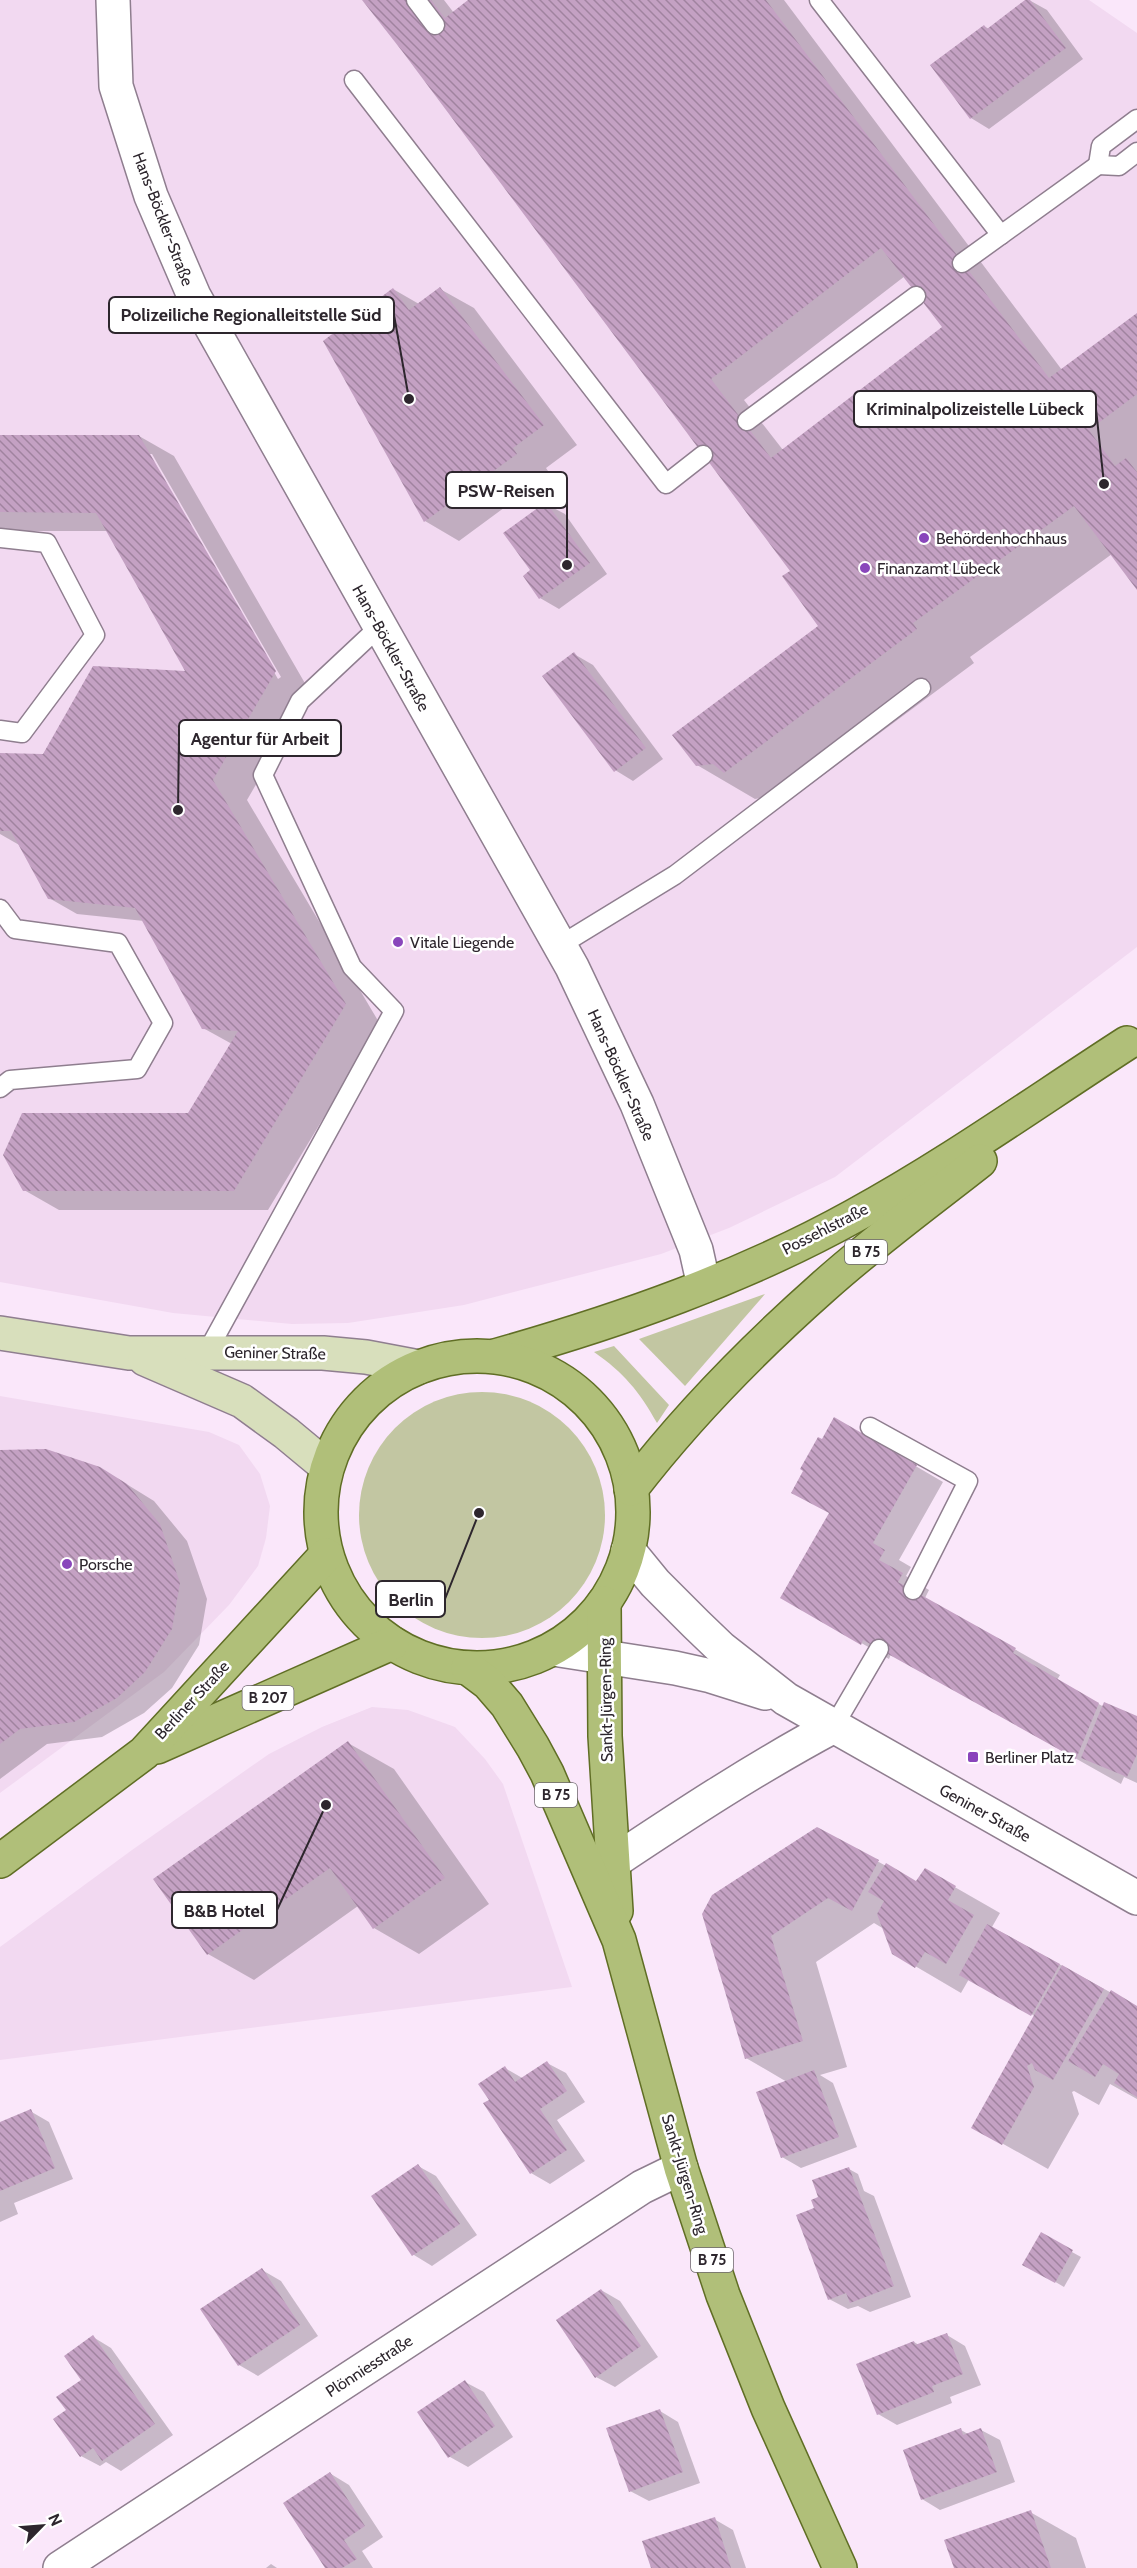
<svg xmlns="http://www.w3.org/2000/svg" width="1137" height="2568" font-family="Cabin,sans-serif">
  <defs>
    <pattern id="building-back-hatch" width="6" height="6" patternUnits="userSpaceOnUse" patternTransform="scale(1.5)"><rect width="6" height="6" fill="#c4a1c3"/><path d="M-1 5l2 2M0 0l6 6M5-1l2 2" fill="none" stroke="#a0839f"/></pattern>
  </defs>
  <rect width="100%" height="100%" fill="#fae7fa"/>
  <g fill="#f2d9f1">
    <path d="M0 0H1089L1137 33V947L835 1177 729 1228 661 1254 464 1305 348 1323 292 1324 173 1313 0 1282Z"/>
    <path d="M0 1396 209 1432 239 1445 260 1474 270 1506 266 1538 258 1566 229 1605 164 1672 0 1793Z"/>
    <path d="M372 1707 408 1710 455 1727 485 1759 503 1784 572 1987 0 2060V1947L132 1850 269 1754 322 1727Z"/>
  </g>
  <g fill="#c2c6a2">
    <path d="M765 1294 685 1386 639 1339Z"/>
    <path d="M614 1346 669 1405 657 1423C639 1391 624 1373 594 1352Z"/>
    <circle cx="482" cy="1515" r="123"/>
  </g>
  <g fill="#0003" fill-rule="evenodd">
    <path d="M365 0H444L454 13 470 0H784L1062 370 1137 315V587L1112 554 970 657 974 663 783 805 768 797 755 799 697 765 820 626 792 570ZM905 276 944 327 783 450 744 400Z"/>
    <path d="M1029 0 1047 10 1083 59 989 129 971 118 984 26 989 29Z"/>
    <path d="M393 289 419 304 440 289 474 308 577 445 546 468 550 474 459 541 425 521Z"/>
    <path d="M0 436H139L174 456 310 692 247 800 380 1024 268 1210H59L24 1190 189 1114 232 1044 203 1028 144 921 77 914 49 898 21 846 0 834V755L44 756 188 673 108 531H0ZM149 454H152L281 677 278 679Z"/>
    <path d="M546 504 565 514 607 574 559 609 540 598 525 576 532 571Z"/>
    <path d="M574 654 593 665 663 759 633 781 615 770Z"/>
    <path d="M835 1419 943 1482 899 1560 911 1567 906 1576 929 1590 925 1598 1060 1675 1057 1680 1104 1707 1137 1718V1783L1124 1777 1121 1784 891 1654 889 1659 782 1597 830 1513 822 1441Z"/>
    <path d="M0 1452 128 1485 154 1501 187 1541 207 1599 199 1645 172 1688 144 1713 102 1737 47 1744 0 1779Z"/>
    <path d="M348 1743 394 1769 489 1904 419 1954 374 1928 358 1906 254 1980 208 1954Z"/>
    <path d="M817 1828 917 1883 925 1870 1000 1913 992 1927 1137 2007V2099L1110 2084 1099 2105 1074 2091 1072 2092 1079 2114 1048 2169 973 2127 1038 2018 969 1979 961 1993 893 1953 884 1929 874 1923 816 1962 847 2067 820 2075 833 2083 857 2147 801 2168 782 2157 787 2082 746 2058 703 1914Z"/>
    <path d="M547 2063 566 2073 585 2102 557 2120 585 2161 550 2184 531 2173 505 2068 524 2079Z"/>
    <path d="M30 2111 49 2122 73 2179 14 2203 18 2214 0 2222V2124Z"/>
    <path d="M418 2166 436 2176 477 2235 432 2266 414 2255 373 2197Z"/>
    <path d="M849 2169 858 2174 864 2191 874 2196 911 2297 870 2312 858 2306 848 2309 829 2299 816 2209 823 2197Z"/>
    <path d="M1041 2235 1081 2257 1064 2287 1025 2264Z"/>
    <path d="M262 2270 281 2281 318 2336 258 2376 239 2365Z"/>
    <path d="M601 2290 620 2301 658 2357 615 2387 596 2377Z"/>
    <path d="M947 2335 965 2346 981 2385 950 2397 952 2403 897 2425 878 2414 914 2342 919 2345Z"/>
    <path d="M93 2337 111 2348 173 2435 121 2471 106 2462 100 2466 81 2456 68 2410 83 2380Z"/>
    <path d="M465 2382 484 2392 513 2437 468 2467 450 2457Z"/>
    <path d="M660 2411 678 2422 700 2483 649 2501 630 2491Z"/>
    <path d="M961 2430 968 2434 981 2430 1000 2440 1015 2482 940 2510 922 2499Z"/>
    <path d="M331 2474 349 2485 383 2537 362 2551 373 2568H327Z"/>
    <path d="M1030 2512 1076 2538 1086 2568H955Z"/>
    <path d="M714 2519 733 2530 746 2568H652Z"/>
    <path d="M271 2564 277 2568H266Z"/>
  </g>
  <g fill="url(#building-back-hatch)" fill-rule="evenodd">
    <path d="M362 0H431L445 18 468 0H766L1049 378 1137 313V394L1089 430 1115 466 1126 458 1137 472V590L1074 506 913 623 917 629 724 773 713 764 696 766 672 735 818 626 782 576 790 571 402 51ZM881 248 942 327 771 458 711 379Z"/>
    <path d="M1025 0H1030L1066 48 970 119 930 65 984 25 987 29Z"/>
    <path d="M440 287 544 425 513 448 517 454 424 522 323 341 393 288 409 310Z"/>
    <path d="M0 435H139L276 671 213 780 346 1004 234 1191H23L3 1155 22 1113H188L238 1031 202 1029 135 908 48 899 11 831H0V753L43 754 93 666 185 671 96 513 0 512Z"/>
    <path d="M546 502 590 563 539 599 523 576 530 570 503 533Z"/>
    <path d="M574 652 646 748 614 772 542 676Z"/>
    <path d="M834 1417 917 1465 873 1543 885 1550 879 1560 903 1573 898 1582 1016 1648 1013 1653 1099 1703 1076 1759 879 1649 863 1640 861 1645 780 1598 829 1513 791 1493 803 1471 800 1469 818 1437 822 1439Z"/>
    <path d="M46 1449 100 1467 127 1484 160 1524 180 1583 172 1629 145 1672 117 1698 74 1722 20 1729 0 1744V1450Z"/>
    <path d="M1104 1702 1137 1716V1754L1127 1777 1081 1758Z"/>
    <path d="M348 1741 445 1878 373 1929 330 1868 207 1955 153 1879Z"/>
    <path d="M817 1827 879 1860 852 1911 828 1898 771 1936 803 2041 745 2059 702 1914 712 1895Z"/>
    <path d="M886 1863 916 1881 925 1868 956 1886 948 1900 974 1915 946 1964 925 1952 915 1968 892 1954 877 1914 884 1901 868 1892Z"/>
    <path d="M987 1924 1060 1964 1031 2016 959 1975Z"/>
    <path d="M1062 1965 1104 1989 1053 2080 1035 2070 1032 2063 1027 2066 1034 2087 1002 2145 971 2128Z"/>
    <path d="M1111 1990 1137 2006V2097L1114 2083 1119 2074 1103 2064 1095 2077 1068 2061Z"/>
    <path d="M547 2061 567 2091 540 2109 567 2150 530 2174 483 2103 489 2100 478 2084 505 2066 515 2082Z"/>
    <path d="M814 2070 839 2137 781 2158 756 2092Z"/>
    <path d="M31 2109 55 2168 0 2191V2122Z"/>
    <path d="M418 2164 460 2224 412 2256 371 2196Z"/>
    <path d="M849 2167 894 2286 850 2303 846 2293 828 2300 796 2215 814 2208 811 2200 818 2197 812 2180Z"/>
    <path d="M1041 2232 1073 2250 1055 2283 1022 2265Z"/>
    <path d="M262 2268 300 2325 238 2366 200 2309Z"/>
    <path d="M601 2289 641 2346 595 2378 556 2320Z"/>
    <path d="M947 2333 963 2374 932 2386 934 2392 877 2415 856 2364 914 2341 915 2345Z"/>
    <path d="M93 2335 155 2424 102 2461 93 2448 80 2457 53 2419 66 2410 56 2397 81 2380 64 2356Z"/>
    <path d="M465 2380 495 2426 448 2458 417 2412Z"/>
    <path d="M660 2409 683 2472 629 2492 606 2428Z"/>
    <path d="M961 2428 963 2435 981 2428 997 2472 921 2500 903 2450Z"/>
    <path d="M330 2472 365 2526 344 2540 357 2559 342 2568H325L283 2503Z"/>
    <path d="M1031 2510 1051 2568H954L944 2540Z"/>
    <path d="M715 2517 731 2568H651L642 2541Z"/>
  </g>
  <g fill="none" stroke-linecap="round" stroke-linejoin="round">
    <defs>
      <g id="service">
        <path d="M416 0 435 25"/>
        <path d="M819 0 1001 235"/>
        <path d="M354 80 666 484 703 455"/>
        <path d="M1137 119 1101 146 1098 165 1119 166 1137 152"/>
        <path d="M962 263 1098 165"/>
        <path d="M747 421 916 296"/>
        <path d="M0 538 47 543 95 635 22 733 0 730"/>
        <path d="M0 909 15 929 118 943 163 1023 137 1069 10 1080 0 1088"/>
        <path d="M559 946 675 875 921 688"/>
        <path d="M207 1352 394 1011 352 967 263 775 300 701 379 627"/>
        <path d="M870 1427 968 1481 913 1590"/>
        <path d="M834 1726 879 1649"/>
      </g>
      <g id="minor">
        <path d="M113 0 116 86 151 196 194 296 572 967 637 1104 696 1250 704 1286"/>
        <path d="M612 1863C684 1815 757 1767 834 1726"/>
        <path d="M60 2568 642 2187 681 2168"/>
      </g>
      <g id="tertiary">
        <path d="M628 1550 655 1583 696 1624 721 1648 786 1699 1137 1898"/>
        <path d="M553 1649 675 1668 711 1676 765 1693"/>
      </g>
      <g id="secondary">
        <path d="M0 1333 129 1353H323L366 1357 419 1367"/>
        <path d="M145 1359 242 1401 286 1433 327 1467"/>
      </g>
      <g id="primary">
        <path d="M495 1356C619 1321 742 1278 854 1216 949 1164 1037 1101 1127 1043"/>
        <circle cx="477" cy="1512" r="156"/>
        <path d="M631 1489C688 1415 753 1349 823 1287 873 1242 928 1202 980 1161"/>
        <path d="M604 1603 605 1736 616 1911"/>
        <path d="M468 1668 488 1683 507 1705 533 1747 547 1773 619 1940 681 2168 723 2295 768 2408 840 2568"/>
        <path d="M157 1747 392 1643"/>
        <path d="M0 1861 144 1753 326 1555"/>
      </g>
    </defs>
    <use href="#service" stroke="#8f7e8f" stroke-width="21"/>
    <use href="#minor" stroke="#8f7e8f" stroke-width="36"/>
    <use href="#tertiary" stroke="#8f7e8f" stroke-width="36"/>
    <use href="#secondary" stroke="#8f7e8f" stroke-width="36"/>
    <use href="#primary" stroke="#606e25" stroke-width="36"/>
    <use href="#service" stroke="#fff" stroke-width="18"/>
    <use href="#minor" stroke="#fff" stroke-width="33"/>
    <use href="#tertiary" stroke="#fff" stroke-width="33"/>
    <use href="#secondary" stroke="#d8dfbc" stroke-width="33"/>
    <use href="#primary" stroke="#b0bf79" stroke-width="33"/>
  </g>
  <g fill="#8946bb" stroke="#fff" stroke-width="2">
    <circle cx="924" cy="538" r="6"/>
    <circle cx="865" cy="568" r="6"/>
    <circle cx="398" cy="942" r="6"/>
    <circle cx="67" cy="1564" r="6"/>
    <rect x="967" y="1751" width="12" height="12" rx="3"/>
  </g>
  <g text-anchor="middle" dominant-baseline="central" stroke-width="5" stroke-linejoin="round" paint-order="stroke">
    <g fill="#fff" stroke="#6c676c" stroke-width="1.5">
      <rect x="845" y="1240" width="42" height="24" rx="4.5"/>
      <rect x="242.5" y="1686" width="51" height="24" rx="4.5"/>
      <rect x="535" y="1783" width="42" height="24" rx="4.5"/>
      <rect x="691" y="2248" width="42" height="24" rx="4.5"/>
    </g>
    <g font-size="15" font-weight="bold" fill="#2d262d">
      <text x="866" y="1252">B 75</text>
      <text x="268" y="1698">B 207</text>
      <text x="556" y="1795">B 75</text>
      <text x="712" y="2260">B 75</text>
    </g>
    <g font-size="16" fill="#2d262d" stroke="#fff">
      <text transform="translate(163 219) rotate(69)">Hans-Böckler-Straße</text>
      <text transform="translate(391 648) rotate(61)">Hans-Böckler-Straße</text>
      <text transform="translate(621 1075) rotate(66)">Hans-Böckler-Straße</text>
      <text transform="translate(825 1229) rotate(-27)">Possehlstraße</text>
      <text transform="translate(275 1353) rotate(1)">Geniner Straße</text>
      <text transform="translate(192 1700) rotate(-47)">Berliner Straße</text>
      <text transform="translate(606 1700) rotate(-91)">Sankt-Jürgen-Ring</text>
      <text transform="translate(985 1813) rotate(29)">Geniner Straße</text>
      <text transform="translate(685 2174) rotate(73)">Sankt-Jürgen-Ring</text>
      <text transform="translate(369 2366) rotate(-33)">Plönniesstraße</text>
    </g>
    <g font-size="16" fill="#2d262d" stroke="#fff" text-anchor="start">
      <text x="936" y="538">Behördenhochhaus</text>
      <text x="877" y="568">Finanzamt Lübeck</text>
      <text x="410" y="942">Vitale Liegende</text>
      <text x="79" y="1564">Porsche</text>
      <text x="985" y="1757">Berliner Platz</text>
    </g>
  </g>
  <path fill="none" stroke="#2d262d" stroke-width="2" d="M409 399L394 315M1104 484L1096 409M567 565L567 490M178 810L179 738M479 1513L445 1599M326 1805L277 1910"/>
  <g fill="#2d262d" stroke="#fff" stroke-width="2">
    <circle cx="409" cy="399" r="6"/>
    <circle cx="1104" cy="484" r="6"/>
    <circle cx="567" cy="565" r="6"/>
    <circle cx="178" cy="810" r="6"/>
    <circle cx="479" cy="1513" r="6"/>
    <circle cx="326" cy="1805" r="6"/>
  </g>
  <g fill="#fff" stroke="#2d262d" stroke-width="2">
    <rect x="109" y="297" width="285" height="36" rx="6"/>
    <rect x="854" y="391" width="242" height="36" rx="6"/>
    <rect x="446" y="472" width="121" height="36" rx="6"/>
    <rect x="179" y="720" width="162" height="36" rx="6"/>
    <rect x="376" y="1581" width="69" height="36" rx="6"/>
    <rect x="172" y="1892" width="105" height="36" rx="6"/>
  </g>
  <g font-size="18" text-anchor="middle" font-weight="bold" fill="#2d262d">
    <text x="251" y="321">Polizeiliche Regionalleitstelle Süd</text>
    <text x="975" y="415">Kriminalpolizeistelle Lübeck</text>
    <text x="506" y="497">PSW-Reisen</text>
    <text x="260" y="745">Agentur für Arbeit</text>
    <text x="411" y="1606">Berlin</text>
    <text x="224" y="1917">B&amp;B Hotel</text>
  </g>
  <g transform="translate(42 2526) rotate(65)" stroke="#ffffff" stroke-width="4.5" paint-order="stroke">
  <path d="M0-4.5L10 22L0 15L-10 22Z" fill="#2d262d"/>
  <text y="-9" font-size="16" font-weight="bold" text-anchor="middle" fill="#2d262d">N</text>
  </g>
</svg>
